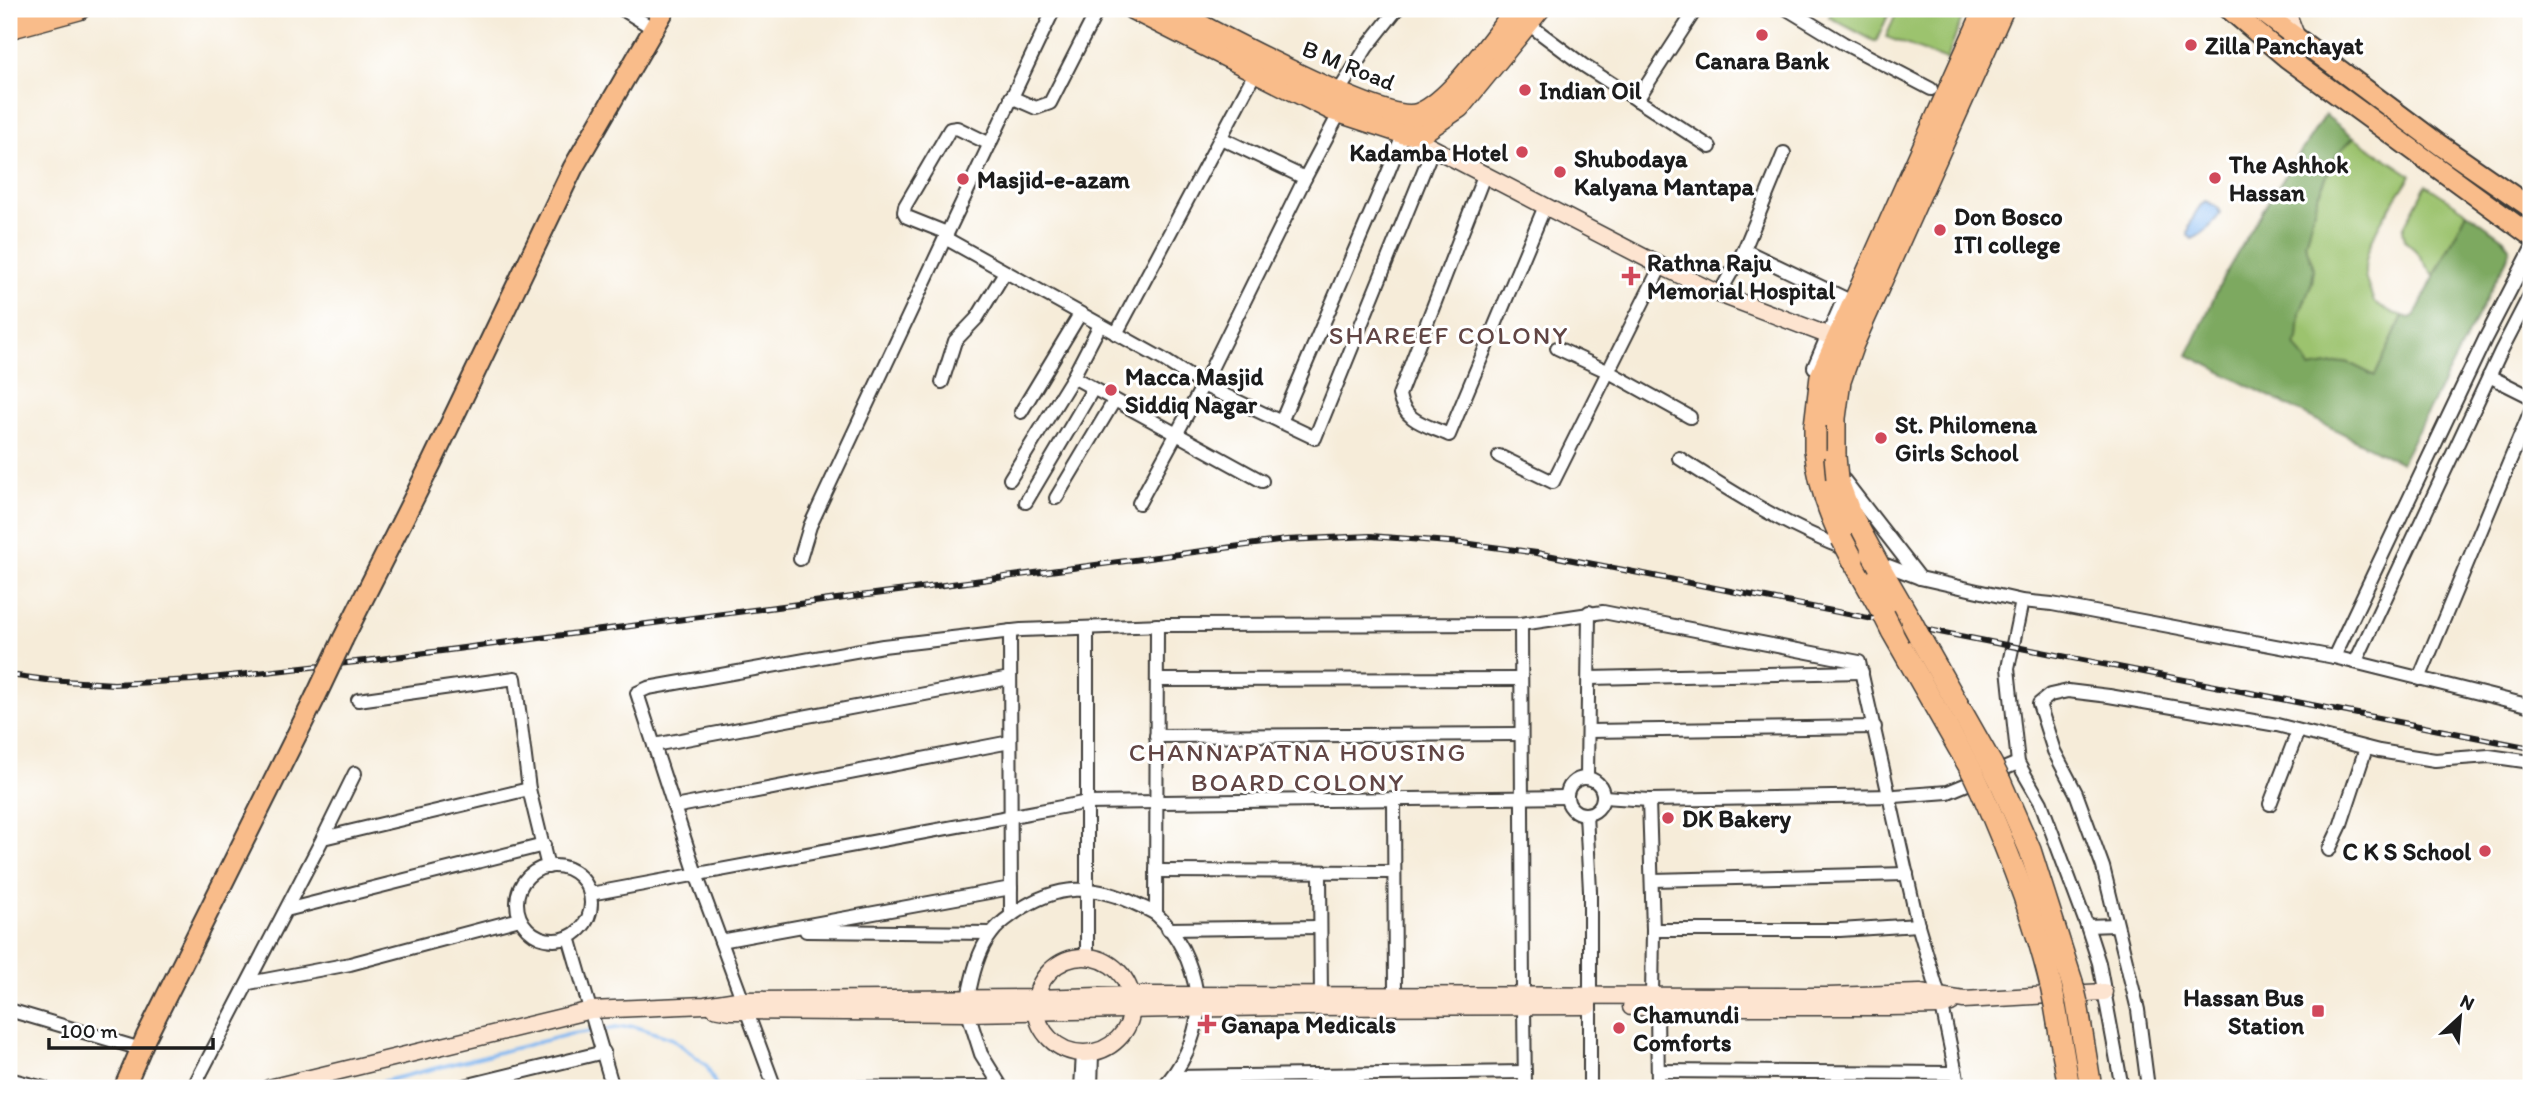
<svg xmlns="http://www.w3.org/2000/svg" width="2540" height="1097" font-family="Itim,sans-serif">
  <rect width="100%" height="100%" fill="#fff"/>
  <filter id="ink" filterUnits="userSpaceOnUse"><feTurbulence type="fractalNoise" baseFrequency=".0143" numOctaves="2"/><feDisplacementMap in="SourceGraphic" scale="14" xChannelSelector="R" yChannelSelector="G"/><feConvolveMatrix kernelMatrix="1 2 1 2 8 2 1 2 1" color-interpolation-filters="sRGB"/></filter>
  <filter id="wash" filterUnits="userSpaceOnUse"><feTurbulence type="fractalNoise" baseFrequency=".00686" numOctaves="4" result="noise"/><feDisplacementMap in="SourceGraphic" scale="28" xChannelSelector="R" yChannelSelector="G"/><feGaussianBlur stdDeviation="1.57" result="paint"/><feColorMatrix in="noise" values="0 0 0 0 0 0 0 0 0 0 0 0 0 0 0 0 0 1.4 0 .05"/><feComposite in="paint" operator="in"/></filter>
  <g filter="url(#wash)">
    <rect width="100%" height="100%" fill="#f6ecd9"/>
    <g fill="#9cc36e" stroke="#5c7045" stroke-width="2">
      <path d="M1833 9H1891L1876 42 1829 17Z"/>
      <path d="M1898 9H1965L1947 60 1886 37Z"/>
      <path d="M2354 137 2411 175C2394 203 2366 236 2365 270 2364 280 2371 292 2374 302L2393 313 2403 316 2375 376 2347 362 2310 368 2295 345 2298 339 2300 313 2312 282 2314 268 2305 244 2317 197 2337 154Z"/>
      <path d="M2426 185 2467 212 2434 276 2417 252 2405 241 2403 229Z"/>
    </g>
    <path fill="#7da961" stroke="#4c623e" stroke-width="2" d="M2325 115 2354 137 2337 154 2317 197 2305 244 2314 268 2312 282 2300 313 2298 339 2295 345 2310 368 2347 362 2375 376 2403 316 2410 318 2415 315 2467 212 2504 239 2510 249 2507 259 2401 463 2188 355 2224 276 2264 208Z"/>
    <path fill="#82b8f1" stroke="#4f6a86" stroke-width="2" d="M2205 201 2216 206 2220 212C2217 222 2202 235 2192 239L2188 235C2189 224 2196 209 2205 201Z"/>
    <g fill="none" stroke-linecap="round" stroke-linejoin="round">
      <g stroke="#82b8f1" stroke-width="3.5">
        <path d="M601 1030 633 1026 673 1039 707 1066 717 1088"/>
        <path d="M357 1088 571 1034 593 1031"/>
      </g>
    </g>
  </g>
  <g filter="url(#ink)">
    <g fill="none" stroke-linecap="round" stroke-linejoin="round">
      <defs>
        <g id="street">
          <path d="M622 9 654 29"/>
          <path d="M1054 9 945 238 1164 360 1203 385 1315 438 1433 148"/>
          <path d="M1787 9 1843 43 1931 89"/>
          <path d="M1527 23 1583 65 1710 147"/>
          <path d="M1337 94 1367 47 1397 9"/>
          <path d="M1011 97 1036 108 1050 103 1098 9"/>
          <path d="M1637 100 1696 9"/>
          <path d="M1221 138 1305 178"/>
          <path d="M1485 173 1399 395C1404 422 1427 425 1449 435L1545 206"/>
          <path d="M947 233 907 217 904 212 905 206 950 129 957 128 990 144"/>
          <path d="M1744 250 1844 298 1814 367"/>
          <path d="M1719 294 1744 250 1784 153"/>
          <path d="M1116 334 1256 71"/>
          <path d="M1557 348 1609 372 1690 417"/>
          <path d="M2489 376 2531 397V400"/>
          <path d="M1073 377 1262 481"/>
          <path d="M942 382 955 341 977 318 1005 272"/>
          <path d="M1021 412 1080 314"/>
          <path d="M1281 422 1387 175 1404 133"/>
          <path d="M1499 456 1553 482 1661 266"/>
          <path d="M1679 458C1733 493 1788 527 1848 550"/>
          <path d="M1010 479 1073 377 1100 325"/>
          <path d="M1844 480 1920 578 2022 601 2052 604 2334 657 2531 706"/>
          <path d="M1056 498 1114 401"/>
          <path d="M1026 502 1093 389"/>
          <path d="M1139 503 1203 385 1305 178 1340 112"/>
          <path d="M800 559 810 526 945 238"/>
          <path d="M1878 562 1920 578"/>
          <path d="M2022 601 2008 668 2018 763 2041 803 2087 926 2099 963 2122 1088"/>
          <path d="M1521 624 1523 995"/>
          <path d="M1010 631 1011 915"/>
          <path d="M2334 657 2485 339 2531 250"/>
          <path d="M2356 661 2501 351 2531 293"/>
          <path d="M1589 678 1862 672"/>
          <path d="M2419 679 2531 410"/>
          <path d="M1157 680 1520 679"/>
          <path d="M358 700 515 678 529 789 548 867"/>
          <path d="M1588 731 1875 727"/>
          <path d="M1156 736 1520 734"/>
          <path d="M654 745 1010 678"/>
          <path d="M1587 777 1589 612"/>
          <circle cx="1585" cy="796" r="18"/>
          <path d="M1604 797 1649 800 1895 796 1948 792 2018 763"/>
          <path d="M1394 800 1395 995"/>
          <path d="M1649 800 1653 930 1652 996"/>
          <path d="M2270 804 2298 731"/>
          <path d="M674 807 1010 742"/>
          <path d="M1586 814 1590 891V1088"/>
          <path d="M323 838 355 773"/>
          <path d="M2329 850 2340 827 2366 748"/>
          <circle cx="554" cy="903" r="37"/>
          <path d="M1156 871 1394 872"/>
          <path d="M1320 872 1321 1001"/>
          <path d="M1652 880 1907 874"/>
          <path d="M590 894 1083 803 1567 797"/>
          <path d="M286 910 544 845"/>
          <path d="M1156 914 1157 625"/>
          <path d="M2087 926 2116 925"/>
          <path d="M1168 929 1320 927"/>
          <path d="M1653 930H1840L1918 925"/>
          <path d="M806 931 991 933"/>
          <path d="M569 937 613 1088"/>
          <path d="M721 941 1011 888"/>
          <path d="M1087 957V628"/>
          <path d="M249 983 350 964 520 919"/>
          <path d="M968 998C972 977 978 950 992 933 998 924 1008 918 1016 912 1057 884 1094 883 1138 905 1144 908 1152 911 1157 915 1180 936 1192 965 1197 995"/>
          <path d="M1524 1006 1525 1088"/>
          <path d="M1657 1007 1658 1088"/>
          <path d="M9 1010 141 1049"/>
          <path d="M968 1013 981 1054 1002 1088"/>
          <path d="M1658 1071 1954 1073"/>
          <path d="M1173 1077 1525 1072"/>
          <path d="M9 1079 44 1088"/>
          <path d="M193 1088 323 838 529 789"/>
          <path d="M456 1088 604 1052"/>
          <path d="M775 1088 696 874 637 693 648 688 883 646 1021 630 1163 625 1521 624 1603 612 1859 662 1918 925 1942 1006 1959 1088"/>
          <path d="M775 1088 1001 1087"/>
          <path d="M1081 1088 1083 1053"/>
          <path d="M1091 1088 1092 1053"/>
          <path d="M1162 1088C1184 1065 1195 1039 1199 1008"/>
          <path d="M2148 1088 2138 1010 2103 867 2076 793 2054 751 2039 704 2050 695 2068 691 2109 696 2277 725 2379 751 2435 760 2489 756 2531 762"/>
        </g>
        <g id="secondary">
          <path d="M2286 9 2297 38"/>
          <path d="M1404 133 1661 266 1719 294 1827 335"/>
          <circle cx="1084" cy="1005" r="48"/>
          <path d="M1631 1007H1890L1942 1006 1951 1003"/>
          <path d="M714 1008 731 1011 968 1013 1286 1007 1588 1006"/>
          <path d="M269 1088 591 1010 705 1005 737 1000 1036 998 1131 995 1828 996 1920 993 1964 1000 2104 992"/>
        </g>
        <g id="primary">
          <path d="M2229 9 2287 58 2531 236"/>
          <path d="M2258 9 2440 145 2531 208"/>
          <path d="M343 639 432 462 573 168 665 9"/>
          <path d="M124 1088 146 1037 315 698"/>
        </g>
        <g id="highway">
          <path d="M1133 9 1331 109 1404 133 1425 130 1459 107 1539 9"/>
          <path d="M1169 9C1208 29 1386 127 1419 114 1453 100 1493 38 1517 9"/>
          <path d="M9 13 24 9"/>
          <path d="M9 28 79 9"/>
          <path d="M1815 426 1821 376 1985 9"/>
          <path d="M1815 450C1819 482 1827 510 1842 539"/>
          <path d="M1835 456V418L1840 381 1853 344 2003 9"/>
          <path d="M1837 479 1849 511 1871 551"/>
          <path d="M1853 560 1884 615"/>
          <path d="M1879 566 1911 621"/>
          <path d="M1892 631 1973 773"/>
          <path d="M1919 636 1992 765"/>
          <path d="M2000 781 2030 850 2072 982"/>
          <path d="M1981 790C2009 853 2035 918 2051 986"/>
          <path d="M2077 1003 2091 1088"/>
          <path d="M2055 1005 2069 1088"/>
        </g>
      </defs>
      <use href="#street" stroke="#3d3b38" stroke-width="16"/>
      <use href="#secondary" stroke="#3d3b38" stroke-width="19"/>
      <use href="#primary" stroke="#3d3b38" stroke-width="23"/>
      <use href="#highway" stroke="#3d3b38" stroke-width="24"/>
      <use href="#street" stroke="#fff" stroke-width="12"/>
      <use href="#secondary" stroke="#fde4d0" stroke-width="16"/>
      <use href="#primary" stroke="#f9bc8a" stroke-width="19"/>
      <use href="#highway" stroke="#f9bc8a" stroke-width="21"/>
      <defs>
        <path id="rail" d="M9 675 47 680 114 684 193 680 365 661 1286 540 1370 536 1463 543 1537 553 2531 748"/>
      </defs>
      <use href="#rail" stroke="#1c1c1c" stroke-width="6"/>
      <use href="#rail" stroke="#fff" stroke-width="3.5" stroke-dasharray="10" stroke-linecap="butt"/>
      <defs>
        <path id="primary-bridge" d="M315 698 343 639"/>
        <g id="highway-bridge">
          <path d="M1815 450V426"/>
          <path d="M1835 456 1837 479"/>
          <path d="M1842 539 1853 560"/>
          <path d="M1871 551 1879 566"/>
          <path d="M1884 615 1892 631"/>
          <path d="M1911 621 1919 636"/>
          <path d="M1992 765 2000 781"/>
          <path d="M1973 773 1981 790"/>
          <path d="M2072 982 2077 1003"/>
          <path d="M2051 986 2055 1005"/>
        </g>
      </defs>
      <use href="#primary-bridge" stroke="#3d3b38" stroke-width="23" stroke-linecap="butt"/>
      <use href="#highway-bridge" stroke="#3d3b38" stroke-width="24" stroke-linecap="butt"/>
      <use href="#primary-bridge" stroke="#f9bc8a" stroke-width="19"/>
      <use href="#highway-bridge" stroke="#f9bc8a" stroke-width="21"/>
    </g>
  </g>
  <g fill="#d1495b" stroke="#fff" stroke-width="2.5">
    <circle cx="1762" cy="35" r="7"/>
    <circle cx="2191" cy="45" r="7"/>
    <circle cx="1525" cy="90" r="7"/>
    <circle cx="1522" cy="152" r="7"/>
    <circle cx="1560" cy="172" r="7"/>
    <circle cx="2215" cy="178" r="7"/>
    <circle cx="963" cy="179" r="7"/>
    <circle cx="1940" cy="230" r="7"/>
    <path d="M1627.5 265.5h7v7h7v7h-7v7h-7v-7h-7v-7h7z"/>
    <circle cx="1111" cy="390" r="7"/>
    <circle cx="1881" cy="438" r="7"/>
    <circle cx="1668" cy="818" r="7"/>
    <circle cx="2485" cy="851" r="7"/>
    <rect x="2311" y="1004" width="14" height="14" rx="3.5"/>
    <path d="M1203.5 1013.5h7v7h7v7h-7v7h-7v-7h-7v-7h7z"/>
    <circle cx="1619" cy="1028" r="7"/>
  </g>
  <g text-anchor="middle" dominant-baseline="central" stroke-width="6" stroke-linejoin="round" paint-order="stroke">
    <g font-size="24" font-weight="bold" fill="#1c1c1c" stroke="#fff" text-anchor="start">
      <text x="2205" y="45">Zilla Panchayat</text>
      <text x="1762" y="60" text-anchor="middle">Canara Bank</text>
      <text x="1539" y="90">Indian Oil</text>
      <text x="1508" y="152" text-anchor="end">Kadamba Hotel</text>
      <text x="1574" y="158">Shubodaya<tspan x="1574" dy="28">Kalyana Mantapa</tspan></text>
      <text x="2229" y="164">The Ashhok<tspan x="2229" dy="28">Hassan</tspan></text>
      <text x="977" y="179">Masjid-e-azam</text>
      <text x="1954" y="216">Don Bosco<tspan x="1954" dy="28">ITI college</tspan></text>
      <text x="1647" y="262">Rathna Raju<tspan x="1647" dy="28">Memorial Hospital</tspan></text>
      <text x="1125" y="376">Macca Masjid<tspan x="1125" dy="28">Siddiq Nagar</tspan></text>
      <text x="1895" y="424">St. Philomena<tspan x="1895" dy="28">Girls School</tspan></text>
      <text x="1682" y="818">DK Bakery</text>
      <text x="2471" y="851" text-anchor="end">C K S School</text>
      <text x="2304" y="997" text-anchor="end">Hassan Bus<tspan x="2304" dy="28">Station</tspan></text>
      <text x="1633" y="1014">Chamundi<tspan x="1633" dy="28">Comforts</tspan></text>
      <text x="1221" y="1024">Ganapa Medicals</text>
    </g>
    <g font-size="24" fill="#1c1c1c" stroke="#fff">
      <text transform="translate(1349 65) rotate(22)">B M Road</text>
    </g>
    <g font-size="26" letter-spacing="2" fill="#614544" stroke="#fff">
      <text x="1449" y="335">SHAREEF COLONY</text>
      <text x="1298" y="752">CHANNAPATNA HOUSING<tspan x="1298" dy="30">BOARD COLONY</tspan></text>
    </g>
  </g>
  <rect width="2540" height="1097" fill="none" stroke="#fff" stroke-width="35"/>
  <g transform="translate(2460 1017) rotate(26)" stroke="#ffffff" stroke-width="5" paint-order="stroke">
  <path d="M0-5L12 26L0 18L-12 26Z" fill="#1c1c1c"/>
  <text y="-10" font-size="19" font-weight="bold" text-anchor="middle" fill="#1c1c1c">N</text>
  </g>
  <path d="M49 1038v10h164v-10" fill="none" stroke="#1c1c1c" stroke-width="3.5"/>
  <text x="60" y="1038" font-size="21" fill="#1c1c1c" stroke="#ffffff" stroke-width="5" paint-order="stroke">100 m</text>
</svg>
